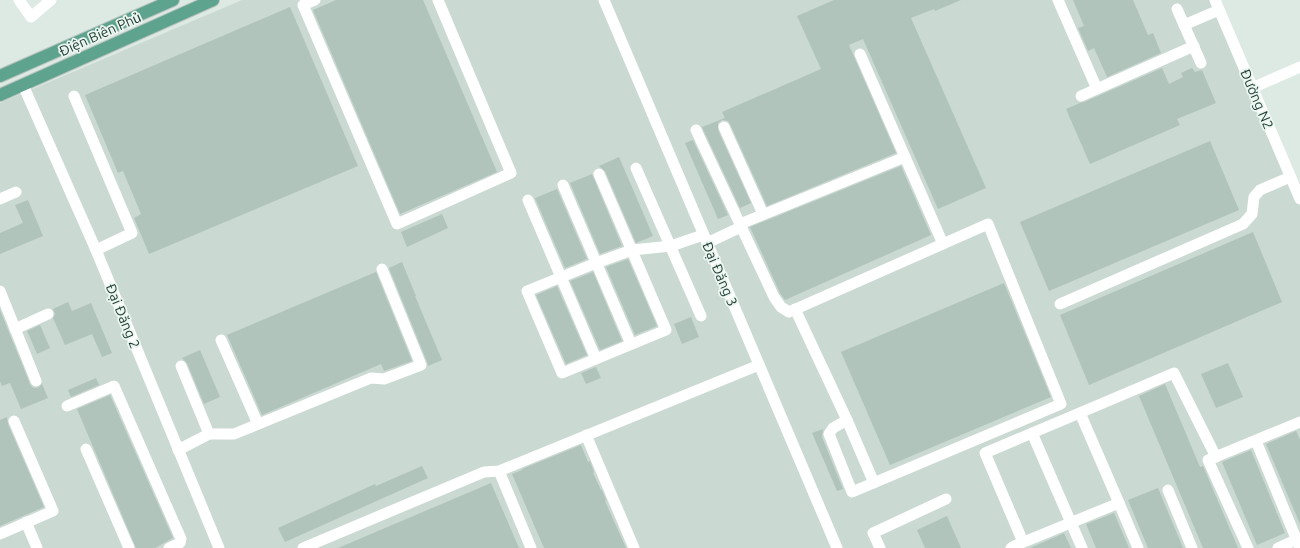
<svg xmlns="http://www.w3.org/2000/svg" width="1300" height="548" font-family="Ubuntu,sans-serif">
  <rect width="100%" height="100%" fill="#dceae3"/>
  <path fill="#cad9d2" d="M242 0H1217L1300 192V548H0V103Z"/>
  <g fill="#b1c4bc">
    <path d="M336 0H423L497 172 400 214 313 10Z"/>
    <path d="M834 0H961L935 11 934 9 911 18 986 188 938 209 863 39 849 45 896 153 767 206 730 124 728 121 722 120 718 123V130L751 203 740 208 702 127 725 118 722 112 821 69 797 16Z"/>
    <path d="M1073 0H1133L1148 35 1153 33 1161 53 1107 77 1094 48 1088 51 1078 28 1084 26Z"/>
    <path d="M290 7 358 166 149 254 134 218 141 214 123 171 118 173 85 95Z"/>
    <path d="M1162 68 1169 84 1183 77 1181 73 1192 68 1195 72 1202 70 1216 103 1177 119 1180 125 1090 164 1066 109 1080 103 1084 102Z"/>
    <path d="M693 140 728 215 718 219 685 143Z"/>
    <path d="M1210 141 1239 210 1049 291 1020 222Z"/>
    <path d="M619 157 653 236 638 242 636 243 605 171 599 166Z"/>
    <path d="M901 166 931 235 785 300 780 293 750 227Z"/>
    <path d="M592 174 622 246 600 254 570 183Z"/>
    <path d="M557 189 587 259 565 268 535 198Z"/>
    <path d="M28 200 43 236 0 254V233L23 223 15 205Z"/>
    <path d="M442 214 448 228 407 247 401 232Z"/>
    <path d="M1253 232 1282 302 1089 385 1060 315Z"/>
    <path d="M628 259 657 326 635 335 606 267Z"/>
    <path d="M402 262 416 296H415L442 360 428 366 427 362 389 268Z"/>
    <path d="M376 272 412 361 384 371 381 364 262 415 227 335Z"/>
    <path d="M593 272 622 341 600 350 570 281Z"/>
    <path d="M1004 283 1051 397 890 465 841 352Z"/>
    <path d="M557 286 587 355 566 364 536 295Z"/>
    <path d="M68 302 72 311 91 303 112 353 102 357 92 334 65 345 53 318 55 314 53 309Z"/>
    <path d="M0 310 30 384 32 387 35 388 39 387 42 384 48 398 21 409 10 383 2 386 0 381Z"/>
    <path d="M691 317 699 337 682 344 674 324Z"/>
    <path d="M40 325 50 348 37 354 27 331Z"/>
    <path d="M200 350 220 397 204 404 187 363 182 358Z"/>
    <path d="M1228 363 1243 397 1216 408 1201 374Z"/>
    <path d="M596 367 601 378 586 384 581 373Z"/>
    <path d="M96 378 99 385 71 397 68 390Z"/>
    <path d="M1165 384 1200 467 1203 466 1238 548H1203L1139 396Z"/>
    <path d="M110 395 173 538 155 548H136L77 409Z"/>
    <path d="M7 417 8 424 44 507 0 526V420Z"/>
    <path d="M823 429 822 437 843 489 837 491 812 433Z"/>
    <path d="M1296 431 1300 440V524L1266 444Z"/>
    <path d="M581 445 588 462 590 461 594 472 593 473 601 490H602L606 500 605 501 626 548H544L512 474 522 470V469Z"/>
    <path d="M1251 450 1285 533 1257 545 1222 462Z"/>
    <path d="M422 466 428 478 285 542 278 528 375 484 376 486Z"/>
    <path d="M491 483 519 548H338Z"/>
    <path d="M1158 488 1183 548H1148L1128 500Z"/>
    <path d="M1114 513 1129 548H1096L1086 524Z"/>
    <path d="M947 516 961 548H925L917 530Z"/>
    <path d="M1064 533 1071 548H1030L1062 534Z"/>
  </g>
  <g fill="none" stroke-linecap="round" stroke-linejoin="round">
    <defs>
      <g id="major">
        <path d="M0 76 173 0"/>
        <path d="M0 95 213 0"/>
      </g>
    </defs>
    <use href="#major" stroke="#bbc4c1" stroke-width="14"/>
    <g stroke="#fff" stroke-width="11">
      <path d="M19 0 31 17 51 0"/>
      <path d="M315 0 303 5 397 224 511 173 438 0"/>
      <path d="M604 0 837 548"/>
      <path d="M1058 0 1097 89"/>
      <path d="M1215 0 1300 199"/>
      <path d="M1177 9 1201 63"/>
      <path d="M1184 25 1219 10"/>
      <path d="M860 54 943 244"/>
      <path d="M23 85 96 250 219 548"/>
      <path d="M1252 88 1300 67"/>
      <path d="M74 96 132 233 96 250"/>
      <path d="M1081 96 1194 46"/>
      <path d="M724 127 763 214"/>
      <path d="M696 130 774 297 781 307 789 312 988 224 1061 404 852 492 829 434 833 428 847 420"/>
      <path d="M636 168 701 316"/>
      <path d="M599 174 666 330 562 373 527 291 596 263 632 250 671 246 703 235"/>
      <path d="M563 185 631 344"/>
      <path d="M0 199 16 192"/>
      <path d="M528 200 596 359"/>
      <path d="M740 224 905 157"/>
      <path d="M707 243 741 227"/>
      <path d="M0 291 36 381"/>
      <path d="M1060 304 1243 224 1252 214 1254 197 1260 190 1290 177"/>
      <path d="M795 309 847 420 874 483"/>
      <path d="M15 329 48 314"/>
      <path d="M221 340 258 424"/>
      <path d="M181 366 209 434"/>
      <path d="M67 406 114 386 181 539 180 543 169 548"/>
      <path d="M1080 413 1119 503"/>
      <path d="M1032 433 1082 548"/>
      <path d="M586 435 634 548"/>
      <path d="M1256 441 1300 548"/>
      <path d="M86 449 129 548"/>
      <path d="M178 450 209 434H234L371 378 384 379 421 365 382 269"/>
      <path d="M499 471 531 548"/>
      <path d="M1168 490 1192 548"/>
      <path d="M26 522 37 548"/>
      <path d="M0 534 53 511 14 421"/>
      <path d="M1023 542 985 453 1174 373 1216 457"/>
      <path d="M303 548 484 472 499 471 759 365"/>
      <path d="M880 548 873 533 946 499"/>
      <path d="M1011 548 1014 546 1119 503 1138 548"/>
      <path d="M1248 548 1208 460 1300 422"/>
      <path d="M1278 548 1300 538"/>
    </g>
    <use href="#major" stroke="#5da38d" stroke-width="12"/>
  </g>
  <g text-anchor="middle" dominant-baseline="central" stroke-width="3.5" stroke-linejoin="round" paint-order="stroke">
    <g font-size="14" fill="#1d3a31" stroke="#ecf6f1">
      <text transform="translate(100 34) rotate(-24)">Điện Biên Phủ</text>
      <text transform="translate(1257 99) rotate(67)">Đường N2</text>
      <text transform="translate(720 274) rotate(67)">Đại Đăng 3</text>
      <text transform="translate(123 316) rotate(68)">Đại Đăng 2</text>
    </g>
  </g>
</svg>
